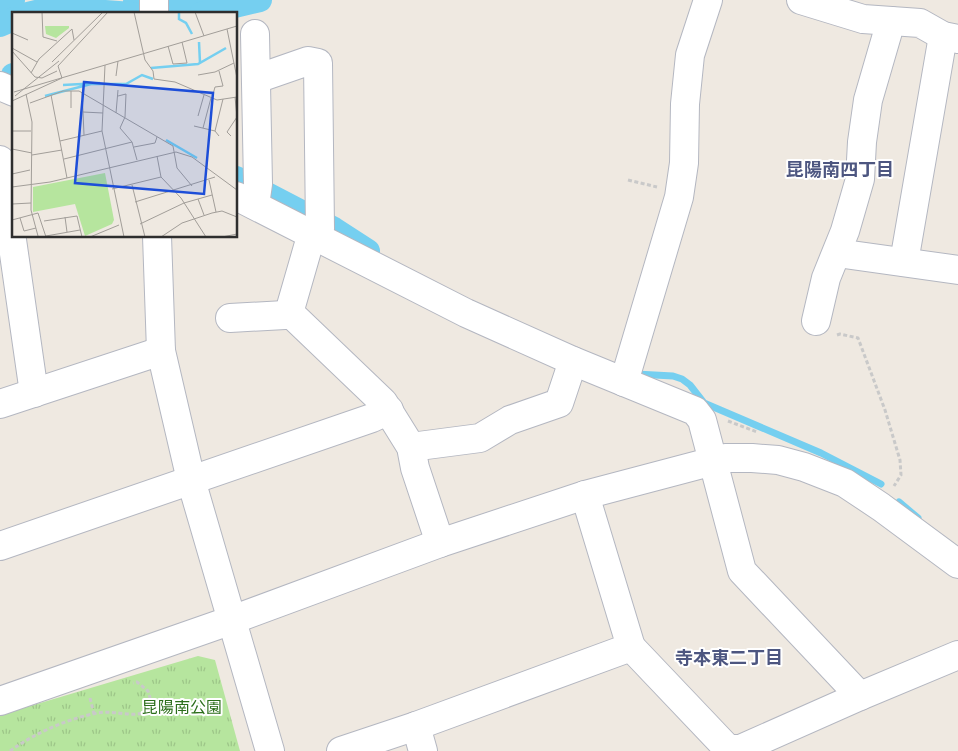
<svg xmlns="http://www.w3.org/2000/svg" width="958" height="751" font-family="Raleway,'Noto Sans JP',sans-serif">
  <defs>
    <pattern id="park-tufts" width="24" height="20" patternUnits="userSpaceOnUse" patternTransform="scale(1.25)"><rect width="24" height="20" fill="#b6e59e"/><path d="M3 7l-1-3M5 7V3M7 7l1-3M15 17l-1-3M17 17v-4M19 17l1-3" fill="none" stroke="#9dc588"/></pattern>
  </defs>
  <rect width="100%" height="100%" fill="#efe9e1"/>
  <path fill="url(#park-tufts)" d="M198 656 215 660 240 751H0V715Z"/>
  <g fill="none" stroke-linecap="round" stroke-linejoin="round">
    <g stroke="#75cff0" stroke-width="7">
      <path d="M636 374 673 376 682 379 690 385 704 403 821 453 881 484"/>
      <path d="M899 502 918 518"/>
    </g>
    <g stroke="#75cff0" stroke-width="24">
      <path d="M135 2C162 6 188 7 214 0"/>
      <path d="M0 6 13 0"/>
      <path d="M28 14 52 8 132 14"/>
      <path d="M201 14 260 0"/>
      <path d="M0 25 14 19"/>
      <path d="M13 75H14"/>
      <path d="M236 178 334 229 368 251"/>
    </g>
    <defs>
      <g id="minor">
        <path d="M154 0V14"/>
        <path d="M801 0 863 19 920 23 943 36 958 39"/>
        <path d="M256 79 308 61 318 63 320 229 308 247 291 306 290 313 383 402 411 447 415 468 440 543"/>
        <path d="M0 86 14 92"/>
        <path d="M0 160 9 219H14"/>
        <path d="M236 196 466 313 573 361 695 411 702 420 742 571 860 696"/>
        <path d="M255 205 258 184 255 34"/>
        <path d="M9 219 34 393"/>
        <path d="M157 236 161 351 191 480 270 751"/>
        <path d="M837 253 958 270"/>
        <path d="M904 262 943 36"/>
        <path d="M230 318 285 315 290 313"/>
        <path d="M816 321 826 278 845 231 860 179 862 142 868 100 891 21"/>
        <path d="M624 382 679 197 684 163 685 104 690 55 708 0"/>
        <path d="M0 404 161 351"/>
        <path d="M411 447 480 438 510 420 559 403 573 361"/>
        <path d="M0 546 372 418 389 410"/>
        <path d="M631 647 728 749H741L744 751"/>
        <path d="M0 701 232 620 440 543 585 495 725 458H752L778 460 804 467 845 483 881 507 958 564"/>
        <path d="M416 726 423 751"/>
        <path d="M341 751 416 726 631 647 585 495"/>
        <path d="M736 751 860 696 958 655"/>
      </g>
    </defs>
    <use href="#minor" stroke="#b4b7c1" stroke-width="30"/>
    <g stroke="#c9c9c9" stroke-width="3" stroke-dasharray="4 2.5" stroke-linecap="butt">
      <path d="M628 180 657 187"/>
      <path d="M837 335 840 334 858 338 885 410 900 460 901 475 894 486"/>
      <path d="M728 421 757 432"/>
      <path d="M90 698 94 714"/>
      <path d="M10 751C35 733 67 719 97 713 116 709 136 721 153 708L148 691 137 682 133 683"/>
    </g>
    <use href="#minor" stroke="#fff" stroke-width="28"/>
  </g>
  <g text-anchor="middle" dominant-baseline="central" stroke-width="4" stroke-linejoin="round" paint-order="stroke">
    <g font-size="16" fill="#2c6e1b" stroke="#fff">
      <text x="182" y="707">昆陽南公園</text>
    </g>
    <g font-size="18" font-weight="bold" fill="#4d5680" stroke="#fff">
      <text x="840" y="169">昆陽南四丁目</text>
      <text x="729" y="657">寺本東二丁目</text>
    </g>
  </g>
  <g transform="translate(12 12)">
    <rect width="225" height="225" fill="#efe9e1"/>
    <path d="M33 14H57V16L44 26 34 22ZM93 161 102 208 100 212 73 224 63 192 21 200V175Z" fill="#b6e59e"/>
    <path fill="none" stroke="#75cff0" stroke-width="2.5" d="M167 0V7L174 11 180 22M187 30 188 51M139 56 186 52 214 36M51 73 88 71M33 84 79 72H114L130 63 141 67M154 128 185 146"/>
    <path fill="none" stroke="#a29e99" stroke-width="1" d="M30 0 31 25 45 29M122 0 133 48 141 59 142 67 163 70 205 88 225 85M183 0 192 24M215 17 225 66M0 21 16 28M156 34 161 52 175 51 170 30M0 36 25 50M0 39 23 65 30 66 45 59M40 50 91 0M93 53 90 119 112 225M19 61 27 47 60 17 62 28M186 63 203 60 222 51M104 64 106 49M59 79V96M2 80 225 14M70 81 71 100 91 101M14 82 20 110 19 198 26 224M39 83 55 166M3 84 47 49M106 84 114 82 113 105 108 116 120 130 125 148M200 86 203 75 211 74 207 59M0 89 50 66 46 54 96 0M18 91 51 79H67L161 134 165 156 180 174M71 100 72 123M104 101 106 78M186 104 192 83M182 114 203 119 207 124M191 116 199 86M0 119H19M203 119 211 87M219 124 215 120 225 105 223 85M48 129 90 119M122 135 143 131 145 125M0 137 20 141M20 143 50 138M52 147 120 130M0 162 18 158M149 165 169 186 194 225M197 168 204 200M120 173 133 225M0 175 38 170 164 140 180 145 225 178M100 177 149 165 145 144M186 187 192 203M123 190 203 165M0 192 19 191M53 205 55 220M8 206 12 219 24 216M0 208 26 201 34 225M32 209 65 204 70 225M128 212 172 191 200 183M34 224 68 218M78 225 107 213M149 225 170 211 200 201 210 199 225 205M210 225 225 222"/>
    <path fill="#1d4ed8" fill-opacity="0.15" stroke="#1d4ed8" stroke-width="2.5" d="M72 70 201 81 192 182 63 171Z"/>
    <rect width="225" height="225" fill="none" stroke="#2e2e2e" stroke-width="2.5"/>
  </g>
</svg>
